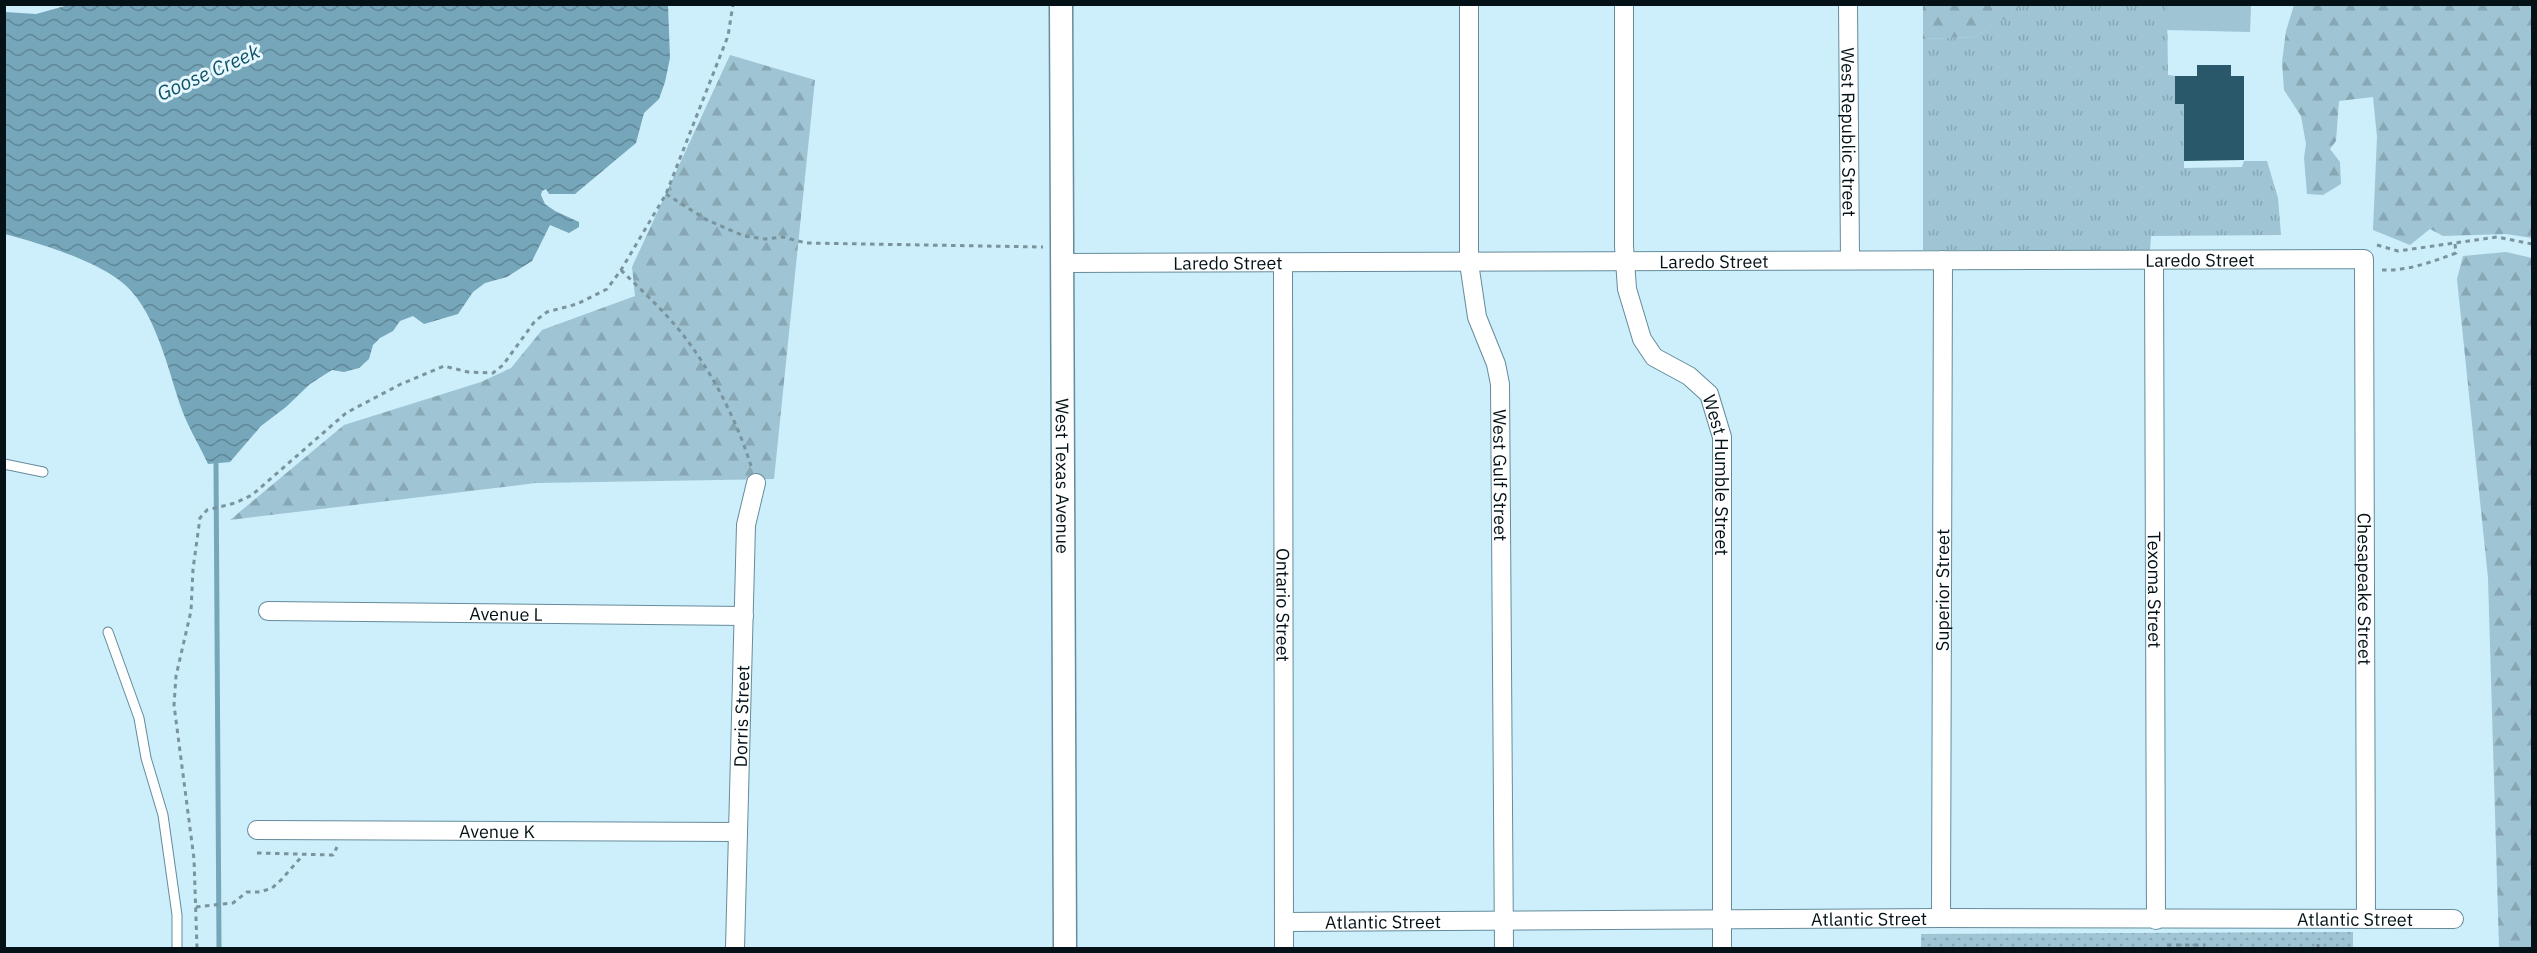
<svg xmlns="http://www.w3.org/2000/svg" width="2537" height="953" font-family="'IBM Plex Sans',sans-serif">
  <defs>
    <pattern id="grass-tufts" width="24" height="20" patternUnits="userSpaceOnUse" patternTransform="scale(1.5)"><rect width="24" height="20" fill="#9fc4d3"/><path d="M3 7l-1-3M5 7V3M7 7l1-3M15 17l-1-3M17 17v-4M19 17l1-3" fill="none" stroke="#87a7b4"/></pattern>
    <pattern id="forest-firs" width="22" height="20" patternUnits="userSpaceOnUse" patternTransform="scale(1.5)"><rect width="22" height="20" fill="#9fc4d3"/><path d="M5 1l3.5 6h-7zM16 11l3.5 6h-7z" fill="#87a7b4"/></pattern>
    <pattern id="park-dots" width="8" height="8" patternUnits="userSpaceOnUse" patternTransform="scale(1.5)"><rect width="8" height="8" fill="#9fc4d3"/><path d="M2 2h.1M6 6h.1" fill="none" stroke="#87a7b4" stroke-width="1.8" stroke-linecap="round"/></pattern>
    <pattern id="water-waves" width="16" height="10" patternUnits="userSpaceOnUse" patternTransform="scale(1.5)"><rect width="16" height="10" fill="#76a6ba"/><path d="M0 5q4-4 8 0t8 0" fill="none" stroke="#5f8696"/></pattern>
  </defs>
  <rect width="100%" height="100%" fill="#cdeefb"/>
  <path fill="url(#grass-tufts)" d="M2018 5H2167L2168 75 2175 76V104H2184V168L2242 167 2244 161H2267L2278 198 2281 235 2151 236 2150 250H1923V39L1974 37 2017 11Z"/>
  <g fill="url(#forest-firs)">
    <path d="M1923 5H2018V11L1974 37 1923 39Z"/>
    <path d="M2294 5H2532V238L2506 234 2443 236 2430 229 2410 245 2373 230 2377 137 2373 97 2339 101 2336 141 2330 149 2340 162 2341 184 2323 195 2307 194 2304 158 2306 144 2301 116 2284 90 2282 62 2286 31Z"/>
    <path d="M730 55 815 80 774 479 536 483 230 520 344 425 481 382 511 368 542 330 635 296 632 267Z"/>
    <path d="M2506 252 2532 258V948H2499L2488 578 2457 279 2463 256Z"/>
  </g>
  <path fill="url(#park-dots)" d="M2353 932V948H1921V934Z"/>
  <path fill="#9fc4d3" d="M2167 5H2251L2250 32 2167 30Z"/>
  <path fill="url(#water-waves)" d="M72 4 668 5 670 58 665 82 659 99 644 113 636 143 575 194H549L546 189 542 191 541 195 545 204 555 211 579 222V227L569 233 550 225 532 261 507 277 485 283 473 292 458 314 424 324 413 316 400 321 393 331 380 338 373 345 369 359 359 368 344 372 332 370 310 384 286 407 261 426 230 462 208 464C200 446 189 429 182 410 168 371 155 305 119 280 89 258 41 244 5 234V12L36 14Z"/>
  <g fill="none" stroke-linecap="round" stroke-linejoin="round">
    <path stroke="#76a6ba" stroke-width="5" d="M216 463 219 948"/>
  </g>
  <path fill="#285869" d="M2197 65H2231V76H2244V160L2184 161V104H2175V76H2197Z"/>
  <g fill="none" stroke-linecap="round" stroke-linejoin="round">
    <defs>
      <g id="service">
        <path d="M4 464 43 472"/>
        <path d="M108 632 139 718 146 758 163 815 177 915V948"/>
      </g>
      <g id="minor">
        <path id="s1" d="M1469 4V263L1477 317 1496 364 1500 384 1504 948"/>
        <path id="s2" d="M1624 4V246L1627 289 1642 339 1654 357 1689 376 1709 394 1722 437V948"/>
        <path id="s3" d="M1848 4 1850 259"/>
        <path id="s4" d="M2154 260 2156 920"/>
        <path id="s5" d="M1064 263 2364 259 2366 919"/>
        <path id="s6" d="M1283 263 1284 948"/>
        <path id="s7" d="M268 611 744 616"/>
        <path id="s8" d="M257 830 738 832"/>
        <path id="s9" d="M1941 918 1943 260"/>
        <path id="s10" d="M1284 922 1941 918 2454 919"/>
        <path id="s11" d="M735 948 746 525 756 483"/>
      </g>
      <g id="tertiary">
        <path id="s12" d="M1061 4 1065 948"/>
      </g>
    </defs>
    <use href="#service" stroke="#658c9b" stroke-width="11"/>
    <use href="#minor" stroke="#658c9b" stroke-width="20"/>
    <use href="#tertiary" stroke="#658c9b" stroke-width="25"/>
    <g stroke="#7a949e" stroke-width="3" stroke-dasharray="4.5 4.5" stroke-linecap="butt">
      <path d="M666 194 707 220 744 236 765 239 783 237 806 243 1043 247"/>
      <path d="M2377 245 2398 251 2497 237 2532 244"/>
      <path d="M621 270C641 290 662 309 680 331 711 370 736 418 751 466"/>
      <path d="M2382 270C2409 271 2431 262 2456 253L2455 244"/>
      <path d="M257 853 333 855 337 847"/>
      <path d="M196 907 233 903 247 892H260L272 888 281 880 303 855"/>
      <path d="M2318 944V948"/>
      <path d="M2167 945H2205"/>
      <path d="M197 948 194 859 174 705 176 676 191 611 193 569 200 518 207 510 235 503 252 495 346 413 401 384 444 366 468 372 493 373 503 365 535 321 547 312 577 304 607 289 621 270 666 194 675 171 728 36 733 4"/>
    </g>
    <use href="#service" stroke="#fff" stroke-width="9"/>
    <use href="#minor" stroke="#fff" stroke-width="18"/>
    <use href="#tertiary" stroke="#fff" stroke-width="22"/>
  </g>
  <g text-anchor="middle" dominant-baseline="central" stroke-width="6" stroke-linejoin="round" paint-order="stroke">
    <g font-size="18" fill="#041218" stroke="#e8f8ff">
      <text stroke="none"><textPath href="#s3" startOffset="128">West Republic Street</textPath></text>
      <text stroke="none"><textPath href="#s5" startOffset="650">Laredo Street</textPath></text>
      <text stroke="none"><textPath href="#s5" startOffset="1136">Laredo Street</textPath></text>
      <text stroke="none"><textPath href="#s5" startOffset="164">Laredo Street</textPath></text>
      <text stroke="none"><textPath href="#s1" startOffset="476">West Gulf Street</textPath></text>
      <text stroke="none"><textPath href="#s12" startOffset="472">West Texas Avenue</textPath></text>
      <text stroke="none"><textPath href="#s2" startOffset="508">West Humble Street</textPath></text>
      <text stroke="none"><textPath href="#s9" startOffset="328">Superior Street</textPath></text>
      <text stroke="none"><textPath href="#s5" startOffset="1630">Chesapeake Street</textPath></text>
      <text stroke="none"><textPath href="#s4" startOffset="330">Texoma Street</textPath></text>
      <text stroke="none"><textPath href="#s6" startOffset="342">Ontario Street</textPath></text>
      <text stroke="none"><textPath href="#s7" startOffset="238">Avenue L</textPath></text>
      <text stroke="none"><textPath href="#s11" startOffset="232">Dorris Street</textPath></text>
      <text stroke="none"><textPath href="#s8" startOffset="240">Avenue K</textPath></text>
      <text stroke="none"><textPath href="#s10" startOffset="585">Atlantic Street</textPath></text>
      <text stroke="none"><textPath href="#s10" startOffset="1071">Atlantic Street</textPath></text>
      <text stroke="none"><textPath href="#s10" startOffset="99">Atlantic Street</textPath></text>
    </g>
    <g font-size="20" font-style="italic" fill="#0f5267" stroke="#e8f8ff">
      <text transform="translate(208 72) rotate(-24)">Goose Creek</text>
    </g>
  </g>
  <rect width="2537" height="953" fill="none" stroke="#041218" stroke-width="12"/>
</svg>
